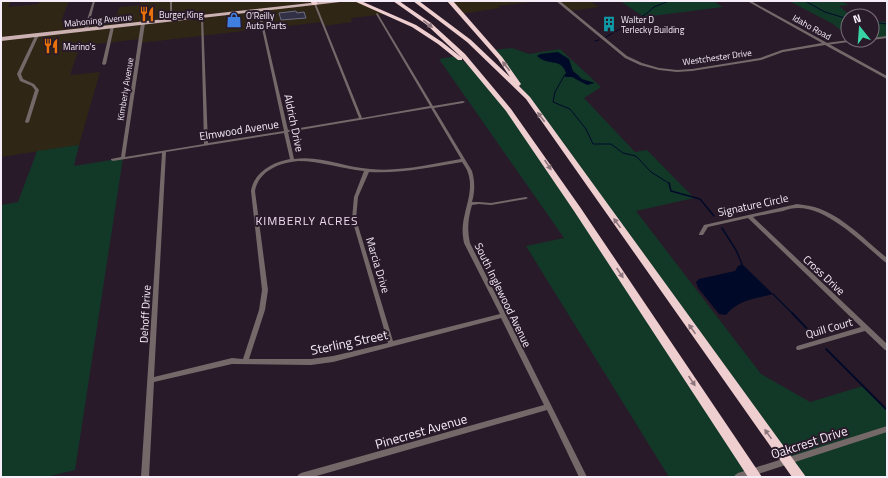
<svg xmlns="http://www.w3.org/2000/svg" width="888" height="478" font-family="'Titillium Web',sans-serif">
  <rect width="100%" height="100%" fill="#291a2a"/>
  <g fill="#302616">
    <path d="M1 1H11L8 7 38 4 39 2 46 1H69L61 21 117 15 119 7 140 5 141 1H313L315 4 357 1 387 14 351 18 352 22 324 26 322 22 140 43V39L80 46 70 75 100 72 79 145 1 157Z"/>
    <path d="M450 1H540L498 6 500 8 461 14Z"/>
    <path d="M558 1H590L599 7 570 11Z"/>
  </g>
  <g fill="#123828">
    <path d="M620 1H713L723 7 644 17Z"/>
    <path d="M789 1H840L849 5 839 6 851 16H848V36L833 24Z"/>
    <path d="M872 21 887 22V37L872 39Z"/>
    <path d="M512 48 529 54 560 49 601 87 584 98 635 152 647 150 694 198 636 211 761 374 810 402 863 386 887 410V477H800L528 98 511 72 493 50Z"/>
    <path d="M457 56 480 75 496 93 756 477H669L526 246 564 238 439 59Z"/>
    <path d="M79 145 74 166 123 158 75 470 46 477H1V205L18 202 37 151Z"/>
  </g>
  <g fill="#000a28">
    <path d="M558 52 569 59 573 71 578 75 582 79 595 83 587 85 572 77H565L564 75 566 73C561 57 549 67 537 56L540 54Z"/>
    <path d="M742 264 773 294C754 299 739 299 726 315L719 314 698 288 696 282 699 279 735 271 738 266Z"/>
  </g>
  <g fill="none" stroke-linecap="round" stroke-linejoin="round">
    <g stroke="#000a28" stroke-width="1">
      <path d="M805 1 825 12 848 19"/>
      <path d="M872 22 887 24"/>
      <path d="M606 37 646 14 654 7 669 1"/>
      <path d="M595 41 599 40"/>
      <path d="M564 76 555 92 553 102 570 109 586 129 593 144H611L623 153 636 156 651 172 670 184"/>
    </g>
    <g stroke="#000a28" stroke-width="1.5">
      <path d="M669 183 671 191 700 199 714 216"/>
      <path d="M722 228 736 250 742 264"/>
      <path d="M773 294 793 314"/>
    </g>
    <g stroke="#000a28" stroke-width="2">
      <path d="M792 313 814 336"/>
      <path d="M826 349 887 410"/>
    </g>
  </g>
  <path fill="#323045" stroke="#6c6b82" d="M296 11 297 13 304 12 306 18 281 20 279 13Z"/>
  <g fill="none" stroke-linecap="round" stroke-linejoin="round">
    <g fill="#756869" fill-rule="evenodd">
      <path d="M93 1H95L88 29 86 30 84 29Z"/>
      <path d="M170 1H172V20L171 21 170 20Z"/>
      <path d="M315 3 316 4 362 118 430 106 376 14 377 13 378 14 433 106 463 101 465 102 463 103 434 108 472 171C475 182 475 191 472 202H479L491 203 526 197 528 198 526 199 491 205 479 204 472 205C468 219 467 229 470 243L587 477H579L547 410 313 477H297L298 475 301 473 544 405 501 318 333 362 311 365 232 364 154 382 149 477H141L162 153 113 161 111 160V159L121 157 141 23 143 22 145 23 125 157 204 144 201 17 202 16 203 17 208 143 284 131 258 10 259 9 260 10 288 130 359 118 314 4ZM431 108 461 159C430 164 401 172 370 169 344 167 320 155 294 159L288 132ZM284 133 290 159C273 162 254 172 251 191L262 290 259 310 243 359 232 358 154 377 166 152ZM298 161C321 161 342 169 364 171L354 197 352 219 388 343 333 356 311 359H249L265 310 268 290 255 191C259 170 280 163 298 161ZM462 162C464 165 467 169 468 173 474 190 465 207 463 224 462 231 463 237 464 243L500 314 393 341 356 219 358 197 369 172C401 174 431 167 462 162Z"/>
      <path d="M111 26 114 27 106 64 104 65 102 64Z"/>
      <path d="M36 34 39 35 21 74 23 79 34 84 39 90 29 122 27 123 25 122 35 90 32 86 20 81 17 74Z"/>
      <path d="M887 36V38L872 40V38Z"/>
      <path d="M849 40H858L856 41 826 45 824 44 826 43Z"/>
      <path d="M797 204C801 205 806 205 810 206 839 212 865 240 887 258V263L885 262C863 244 829 208 798 208 793 208 788 209 783 211 773 213 763 215 753 217L887 344V350H885L865 331 799 350H797L796 348 797 346 861 327 748 218 708 227 703 235H699V234L704 225Z"/>
      <path d="M887 426V432L749 477H734L735 475 738 473Z"/>
    </g>
    <path fill="#756869" fill-rule="evenodd" d="M556 1H560L627 56 642 63 659 68 677 70 692 69 760 58 782 50 822 43 747 1H751L887 76V79L825 45 783 52 761 60 692 71 677 72 659 70 640 65 625 58Z"/>
    <path fill="#ccb1b2" fill-rule="evenodd" d="M328 1H342L340 2 1 41V37Z"/>
    <g fill="#efcecf" fill-rule="evenodd">
      <path d="M310 1H316L318 4 313 5Z"/>
      <path d="M354 1H361L416 25 442 42 462 58 427 25 393 1H399L431 23 465 54 511 109 580 207 762 477H748L574 211 506 111 462 58V60H458L438 44 412 27Z"/>
      <path d="M413 1H419L471 40 510 77 498 59 447 1H453L502 57 521 84 519 86 530 97 806 477H792L526 99 467 42Z"/>
    </g>
  </g>
  <defs><path id="oneway-solid" d="M-6-.8H1V-3.2L6.5 0L1 3.2V.8H-6Z"/></defs>
  <g fill="#8c747c">
    <use href="#oneway-solid" transform="translate(428 24) rotate(38)"/>
    <use href="#oneway-solid" transform="translate(506 66) rotate(-128)"/>
    <use href="#oneway-solid" transform="translate(541 117) rotate(-127)"/>
    <use href="#oneway-solid" transform="translate(548 165) rotate(56)"/>
    <use href="#oneway-solid" transform="translate(617 223) rotate(-126)"/>
    <use href="#oneway-solid" transform="translate(620 273) rotate(56)"/>
    <use href="#oneway-solid" transform="translate(692 329) rotate(-126)"/>
    <use href="#oneway-solid" transform="translate(692 381) rotate(56)"/>
    <use href="#oneway-solid" transform="translate(768 434) rotate(-126)"/>
  </g>
  <defs>
    <symbol id="restaurant-bare" viewBox="-9 -9 18 18"><path d="M-5-6h1v4h1v-4h1v4h1v-4h1v5L-1.5 .5V6h-2V.5L-5-1ZM5-6V6H3V1.5H1.5Q1.5-4 5-6Z" fill="#e8710a" stroke="#291a2a" stroke-width="2.5" paint-order="stroke"/></symbol>
    <symbol id="shop-bare" viewBox="-9 -9 18 18"><path d="M-5-2.5h2.3a2.7 3.5 0 0 1 5.4 0H5L5.5 6h-11ZM-1.5-2.5h3a1.5 2.3 0 0 0-3 0Z" fill="#3f7fe0" stroke="#291a2a" stroke-width="2.5" paint-order="stroke"/></symbol>
    <symbol id="building-bare" viewBox="-9 -9 18 18"><path d="M-4-6H4V6H1V3H-1V6H-4ZM-2.5-4.3h1.7v1.8h-1.7ZM.8-4.3h1.7v1.8H.8ZM-2.5-1h1.7V.8h-1.7ZM.8-1h1.7V.8H.8Z" fill="#0f9aa8" stroke="#291a2a" stroke-width="2.5" paint-order="stroke"/></symbol>
  </defs>
  <g fill-rule="evenodd">
    <use href="#restaurant-bare" x="136" y="3" width="22" height="22"/>
    <use href="#shop-bare" x="223" y="9" width="22" height="22"/>
    <use href="#building-bare" x="598" y="13" width="22" height="22"/>
    <use href="#restaurant-bare" x="40" y="35" width="22" height="22"/>
  </g>
  <g text-anchor="middle" dominant-baseline="central" stroke-width="4" stroke-linejoin="round" paint-order="stroke">
    <g font-size="9" fill="#f7edf8" stroke="#291a2a" text-anchor="start">
      <text x="159" y="14">Burger King</text>
      <text x="246" y="15">O'Reilly<tspan x="246" dy="10">Auto Parts</tspan></text>
      <text x="621" y="19">Walter D<tspan x="621" dy="10">Terlecky Building</tspan></text>
      <text x="63" y="46">Marino's</text>
    </g>
    <g font-size="9" fill="#f7edf8" stroke="#291a2a">
      <text transform="translate(98 20) rotate(-6)">Mahoning Avenue</text>
      <text transform="translate(812 27) rotate(29)">Idaho Road</text>
      <text transform="translate(717 57) rotate(-8)">Westchester Drive</text>
      <text transform="translate(125 89) rotate(-81)">Kimberly Avenue</text>
    </g>
    <g font-size="11" fill="#f7edf8" stroke="#291a2a">
      <text transform="translate(294 123) rotate(78)">Aldrich Drive</text>
      <text transform="translate(239 130) rotate(-9)">Elmwood Avenue</text>
      <text transform="translate(753 205) rotate(-12)">Signature Circle</text>
      <text transform="translate(378 265) rotate(73)">Marcia Drive</text>
      <text transform="translate(824 275) rotate(43)">Cross Drive</text>
      <text transform="translate(503 295) rotate(64)">South Inglewood Avenue</text>
      <text transform="translate(145 314) rotate(-87)">Dehoff Drive</text>
      <text transform="translate(829 328) rotate(-16)">Quill Court</text>
    </g>
    <g font-size="12" letter-spacing="1" fill="#f0dcf1" stroke="#291a2a">
      <text x="307" y="220">KIMBERLY ACRES</text>
    </g>
    <g font-size="13" fill="#f7edf8" stroke="#291a2a">
      <text transform="translate(349 342) rotate(-12)">Sterling Street</text>
      <text transform="translate(421 431) rotate(-16)">Pinecrest Avenue</text>
      <text transform="translate(809 442) rotate(-18)">Oakcrest Drive</text>
    </g>
  </g>
  <rect width="888" height="478" fill="none" stroke="#f7edf8" stroke-width="4"/>
  <g transform="translate(860 28) rotate(343)"><circle r="19" fill="#291a2a" stroke="#7b6e7c"/>
  <path d="M0-3L7 15L0 10L-7 15Z" fill="#39d4a5"/>
  <text y="-6" font-size="11" font-weight="bold" text-anchor="middle" fill="#f7edf8">N</text>
  </g>
</svg>
